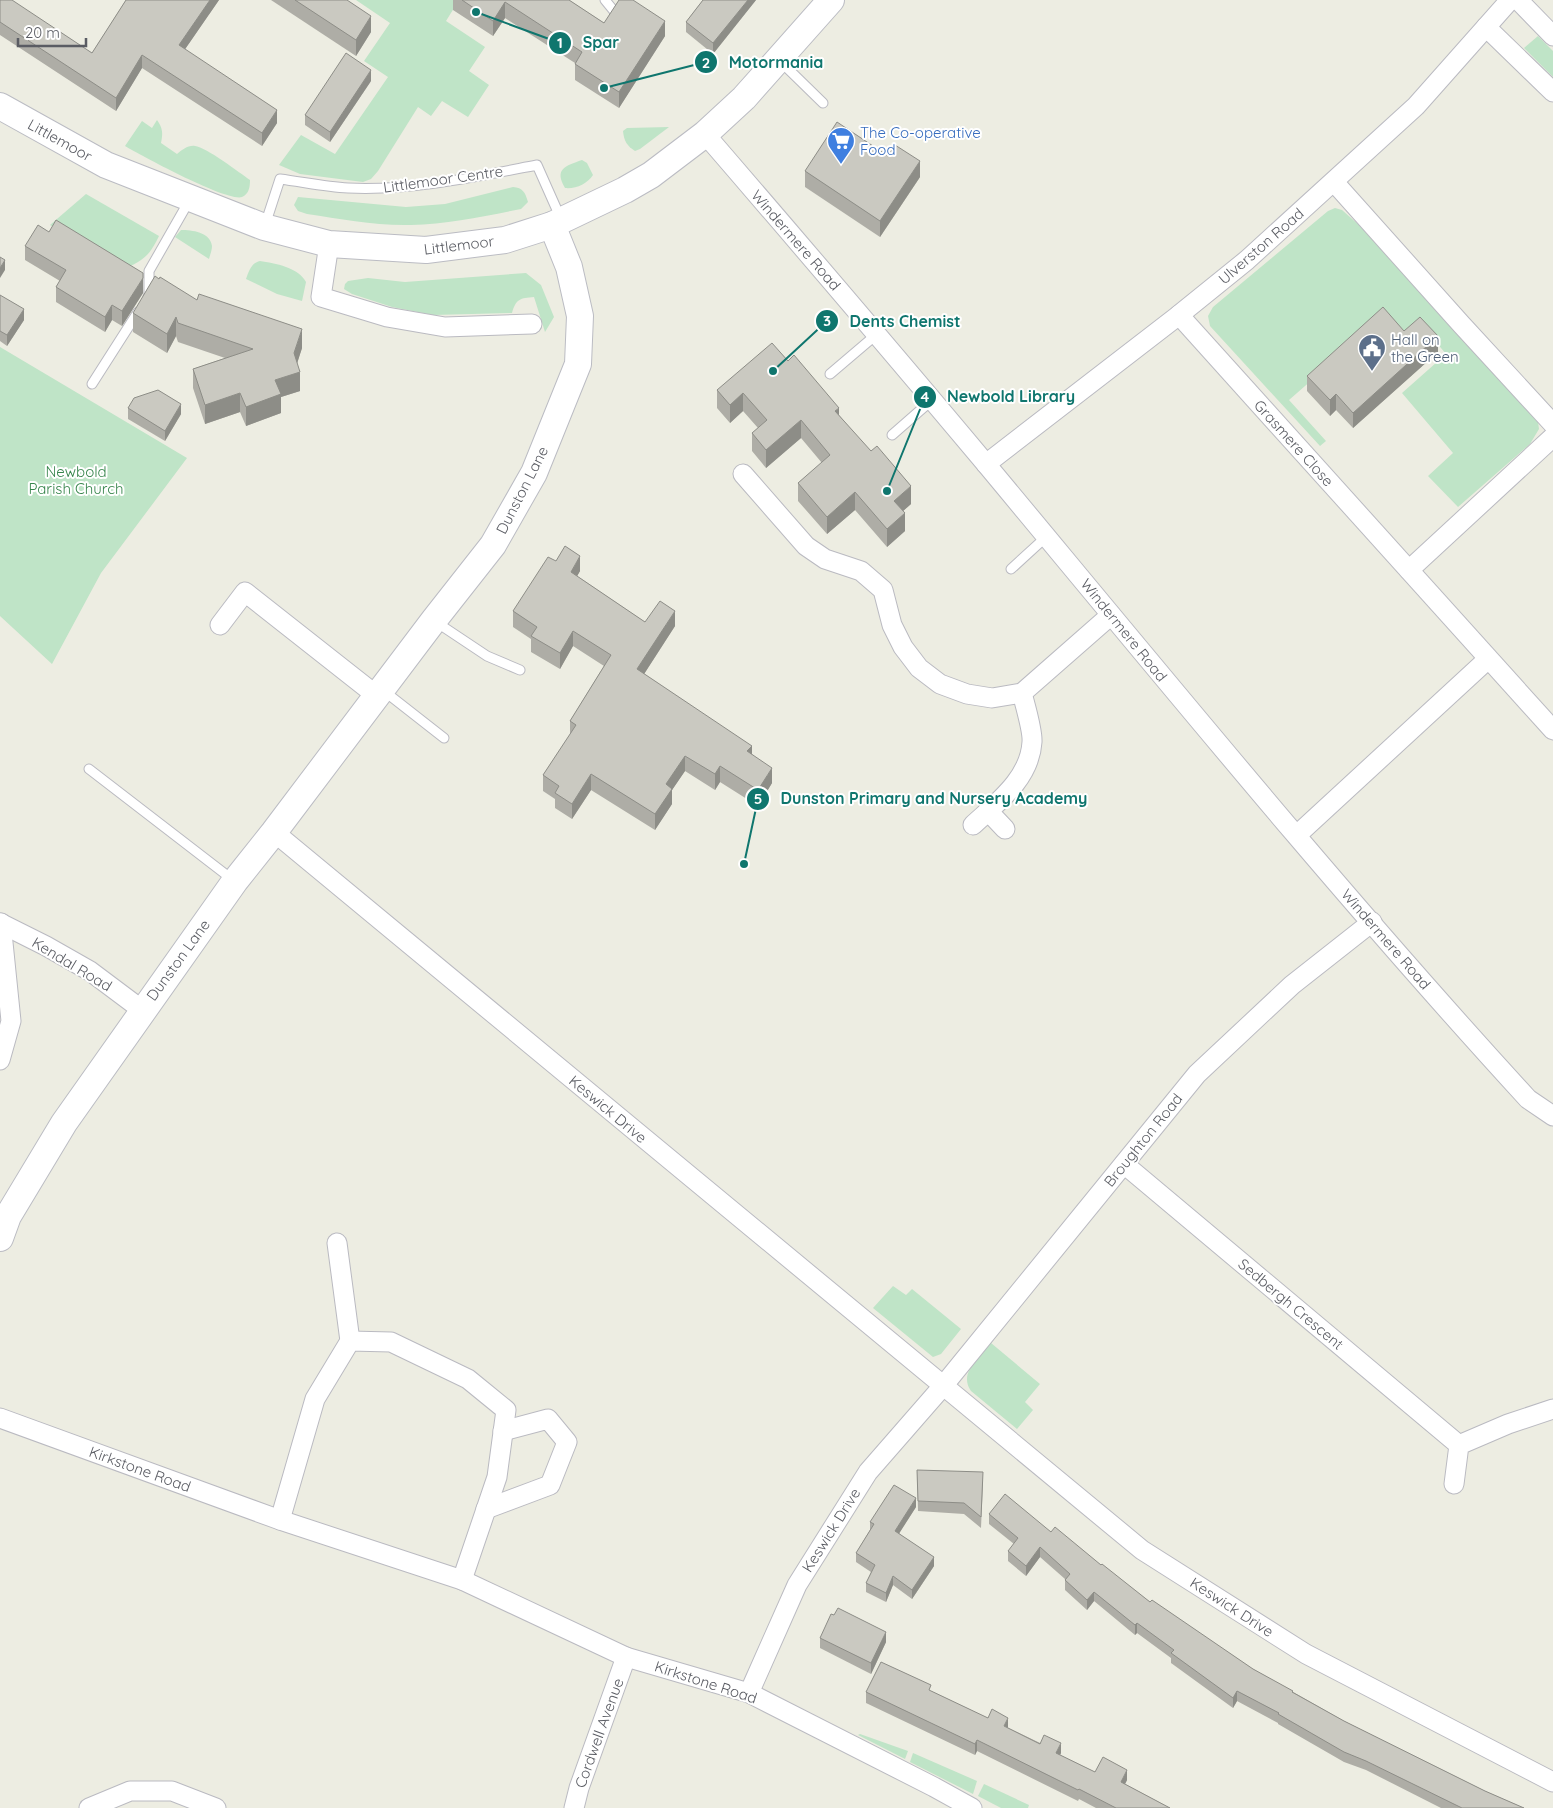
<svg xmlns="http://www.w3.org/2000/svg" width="1553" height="1808" font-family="Quicksand,sans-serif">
  <rect width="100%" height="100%" fill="#edede2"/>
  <g fill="#bfe4c7">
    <path d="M356 0H459L446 21 485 47 469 71 489 85 468 117 442 101 431 116 418 107 378 171 371 179 363 182 300 174 279 165 301 135 335 154 388 77 364 61 390 23Z"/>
    <path d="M1538 36 1553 51V77L1524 48Z"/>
    <path d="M157 120C163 128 163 134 161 143L177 154C182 150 188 145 195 146 206 147 240 173 250 180 250 187 249 194 242 197 227 202 142 156 125 146L142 121 152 128Z"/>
    <path d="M669 127 640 149 635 151C627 146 624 141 623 131L627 128Z"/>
    <path d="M582 160 587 163 593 175C587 184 576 189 565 188 554 169 565 166 582 160Z"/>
    <path d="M513 187C523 188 525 192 528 202L521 209C485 216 448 224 411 225 376 226 341 219 307 214L298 211 294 205 298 197 406 207 445 204Z"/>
    <path d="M86 194 159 236C150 255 143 261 124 269L50 225Z"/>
    <path d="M1335 208 1342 210 1359 225 1538 422 1539 429 1530 444 1458 507 1428 476 1453 453 1402 393 1446 354 1420 323 1404 339 1385 316 1289 400 1326 441 1320 446 1210 326 1208 316 1213 307 1328 211Z"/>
    <path d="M181 230C192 230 210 232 212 246 212 250 210 255 209 259L175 237Z"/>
    <path d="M260 261C275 263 299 268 306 282L302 301 277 294 246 279C249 271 251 263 260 261Z"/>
    <path d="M526 273 541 285 554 317 545 332 534 297C520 298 516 299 512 313L433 315 392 307 352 294 344 289 345 284 348 281 368 278 405 282Z"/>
    <path d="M0 347 187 458 101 573 52 664 0 616Z"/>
    <path d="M893 1286 906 1295 912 1289 961 1329 941 1354 933 1357 873 1308Z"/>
    <path d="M991 1343 1040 1384 1025 1402 1033 1410 1017 1429 971 1391C958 1373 980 1357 991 1343Z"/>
    <path d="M860 1734 908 1751 905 1759 858 1735Z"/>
    <path d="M913 1753 977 1781 973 1794 910 1762Z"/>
    <path d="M984 1784 1029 1805 1028 1808H1001L978 1796Z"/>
  </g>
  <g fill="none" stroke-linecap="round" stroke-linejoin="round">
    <defs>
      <g id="lane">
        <path d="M605 0 614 11"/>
        <path d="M780 61 823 103"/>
        <path d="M265 225 280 179C303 182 326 187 348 188 412 191 475 177 537 165L561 219"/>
        <path d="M148 297 149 295V271L189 201"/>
        <path d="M830 374 877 334"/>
        <path d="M92 384 138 312"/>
        <path d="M892 435 932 400"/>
        <path d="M1011 569 1046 537"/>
        <path d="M436 622 487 656 520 670"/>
        <path d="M384 691 444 738"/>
        <path d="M89 769 233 880"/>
      </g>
      <g id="street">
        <path d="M1518 0 1553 36"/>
        <path d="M1486 27 1553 92"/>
        <path d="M705 134C799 243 893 353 986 464 1164 678 1340 894 1528 1099L1553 1116"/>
        <path d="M1334 182 1461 324 1553 424"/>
        <path d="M329 244 321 297 387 317 445 327 532 324"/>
        <path d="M1179 315 1553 730"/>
        <path d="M986 464 1179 315 1247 260 1416 106 1510 0"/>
        <path d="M743 474 806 546 825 559 861 571 883 590 892 625 903 647 919 668 940 684 967 694 992 698 1022 693 1111 615"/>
        <path d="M1409 570 1553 437"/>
        <path d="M220 625 245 592 377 696"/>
        <path d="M988 811 1005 829"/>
        <path d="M973 825C998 802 1030 778 1032 742 1033 731 1025 705 1022 693"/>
        <path d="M274 832 1142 1550 1306 1654 1553 1782"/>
        <path d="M1297 835 1488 659"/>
        <path d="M0 923 46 946 90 971 142 1010"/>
        <path d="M0 1060 11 1021 1 923"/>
        <path d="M1124 1164 1459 1445"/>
        <path d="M337 1243 350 1341"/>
        <path d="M0 1418 280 1520 462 1580 626 1657 749 1693 934 1787 972 1808"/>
        <path d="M1454 1484 1459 1445 1508 1424 1553 1409"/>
        <path d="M486 1509 550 1485 567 1442 548 1419 503 1431"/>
        <path d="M280 1520 315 1399 350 1341 391 1342 468 1379 506 1410 497 1477 462 1580"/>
        <path d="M749 1693 797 1585 868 1472 943 1386 1197 1074 1292 985 1372 922"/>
        <path d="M89 1808 130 1791H172L216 1808"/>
        <path d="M574 1808 579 1788 626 1657"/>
      </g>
      <g id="secondary">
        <path d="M0 106 106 165 264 227 329 244 426 250 505 240 552 225 625 190 651 175 705 134 744 98 831 0"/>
        <path d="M0 1238 8 1216 64 1123 235 881 274 832 434 620 493 545 534 473 578 364 580 316 569 267 552 225"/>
      </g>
    </defs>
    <use href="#lane" stroke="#babac1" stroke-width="11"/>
    <use href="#street" stroke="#babac1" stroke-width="21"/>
    <use href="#secondary" stroke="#bbbcc3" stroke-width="28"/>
    <use href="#lane" stroke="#fff" stroke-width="9"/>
    <use href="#street" stroke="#fff" stroke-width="19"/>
    <use href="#secondary" stroke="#fff" stroke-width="26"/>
  </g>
  <g fill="#aeada6">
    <path d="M0 0 92 53 126 0H219L185 49 277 123 262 146 142 68 116 111 0 35Z"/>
    <path d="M271 0H347L371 32 356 56Z"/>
    <path d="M453 0H569L604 23 665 36 619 108 575 80V63L505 18 493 36 453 10Z"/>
    <path d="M703 0H756L713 54 686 32V22Z"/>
    <path d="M371 81 330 142 305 125V115Z"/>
    <path d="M805 171 920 177 880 237 805 187Z"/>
    <path d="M25 246 143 293 122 326 112 320 105 332 56 302V287L60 281 25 260Z"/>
    <path d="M0 295 24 320 7 346 0 341Z"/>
    <path d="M197 300 302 348 297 363 300 391 281 397V413L246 426 240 412 205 424 193 388V369L225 358 178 342 176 336 167 353 133 332V313Z"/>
    <path d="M1404 331 1438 352 1353 428 1336 410 1330 416 1307 391V376Z"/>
    <path d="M788 361 839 415 911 504 903 511 905 531 887 547 855 510 827 534 798 501V483L822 463 801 438 766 468 752 451V433L758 428 743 411 730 423 717 408V390Z"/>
    <path d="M128 408 181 414 165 441 128 419Z"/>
    <path d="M556 561 580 571 577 576 645 622 675 626 644 674 752 754 772 783 758 806 720 782 715 790 685 771 672 790V804L655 830 591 790 572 819 555 808V799L543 791V775L570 735V721L604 666 573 646 560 669 531 652V639L513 627V611Z"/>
    <path d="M917 1470 983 1482 981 1528 964 1514 918 1511Z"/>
    <path d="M916 1507 899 1533 934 1566 912 1599 893 1585 886 1602 866 1592V1583L871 1572 856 1562V1553L870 1530V1522Z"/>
    <path d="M989 1514 1051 1532 1101 1565 1150 1602 1253 1669 1344 1721 1485 1791 1524 1808H1441L1366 1770 1344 1762 1278 1724V1723L1237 1701 1233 1708 1171 1663V1658L1137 1633 1135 1635 1094 1601 1087 1610 1065 1590V1579L1040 1557 1026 1576 1008 1561V1551L1014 1544 989 1524Z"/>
    <path d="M820 1638 886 1642 871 1674 820 1648Z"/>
    <path d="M931 1691 1061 1753 1060 1755 1095 1772 1127 1780 1125 1784 1170 1808H1096L1079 1799 1078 1801 977 1751 975 1755 866 1703V1692Z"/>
  </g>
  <g fill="#8d8d87">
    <path d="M210 0H219L179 58V45Z"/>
    <path d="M748 0H756L713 54V43Z"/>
    <path d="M505 2V18L493 36V21Z"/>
    <path d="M371 16V32L356 56V40Z"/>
    <path d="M665 21V36L619 108V92Z"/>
    <path d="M142 55V68L116 111V98Z"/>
    <path d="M371 70V81L330 142V132Z"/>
    <path d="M277 110V123L262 146V133Z"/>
    <path d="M920 161V177L880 237V221Z"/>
    <path d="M5 260V270L0 278V268Z"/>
    <path d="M143 278V293L122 326V311Z"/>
    <path d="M112 305V320L105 332V317Z"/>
    <path d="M24 309V320L7 346V335Z"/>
    <path d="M176 317V336L167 353V334Z"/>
    <path d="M302 329V348L294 373V353Z"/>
    <path d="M1438 336V352L1353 428V413Z"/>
    <path d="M300 372V391L281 397V413L246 426V407L275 380Z"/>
    <path d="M240 393V412L205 424V405Z"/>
    <path d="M743 393V411L730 423V405Z"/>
    <path d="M1336 394V410L1330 416V400Z"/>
    <path d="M181 404V414L165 441V431Z"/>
    <path d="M839 408V426L835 411Z"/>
    <path d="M801 420V438L766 468V450Z"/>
    <path d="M911 486V504L894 519V501Z"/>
    <path d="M855 492V510L827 534V517Z"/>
    <path d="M905 513V531L887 547V529Z"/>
    <path d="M580 556V571L571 587V572Z"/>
    <path d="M675 611V626L637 685V669Z"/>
    <path d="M573 631V646L560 669V653Z"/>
    <path d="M752 746V761L747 751Z"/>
    <path d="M685 756V771L672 790V804L655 830V814L666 784Z"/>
    <path d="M720 766V782L715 790V774Z"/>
    <path d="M772 768V783L758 806V790Z"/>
    <path d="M591 774V790L572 819V804Z"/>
    <path d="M916 1498V1507L895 1540V1531Z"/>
    <path d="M1040 1547V1557L1026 1576V1566Z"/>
    <path d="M934 1557V1566L912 1599V1590Z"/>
    <path d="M893 1576V1585L886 1602V1593Z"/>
    <path d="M1094 1592V1601L1087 1610V1600Z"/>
    <path d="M1137 1623V1633L1135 1635V1625Z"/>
    <path d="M886 1632V1642L871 1674V1663Z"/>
    <path d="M1237 1691V1701L1233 1708V1698Z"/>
    <path d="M1008 1718V1728L1004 1726Z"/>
    <path d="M977 1740V1751L975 1755V1744Z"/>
    <path d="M1061 1743V1753L1056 1763V1753Z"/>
    <path d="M1127 1770V1780L1121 1792V1782Z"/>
  </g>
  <g fill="#cac9c1" stroke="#8d8d87">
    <path d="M0 0H12L92 53 126 0H210L179 45 277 110 262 133 142 55 116 98 0 22Z"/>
    <path d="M295 0H347L371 16 356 40Z"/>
    <path d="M462 0H569L604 23 619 0H633L665 21 619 92 575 64 582 52 505 2 493 21Z"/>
    <path d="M703 0H748L713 43 686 22Z"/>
    <path d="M346 53 371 70 330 132 305 115Z"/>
    <path d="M837 122 888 156 895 145 920 161 880 221 805 171Z"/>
    <path d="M56 220 143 273V278L122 311 112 305 105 317 56 287 66 270 25 246 38 225 49 232Z"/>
    <path d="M0 257 5 260 0 268Z"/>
    <path d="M155 276 159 279 160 277 197 300 199 294 302 329 294 353 300 372 275 380 281 394 246 407 240 393 205 405 193 369 253 349 178 323 176 317 167 334 133 313Z"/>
    <path d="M0 295 24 309 7 335 0 331Z"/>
    <path d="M1383 307 1404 331 1420 317 1438 336 1353 413 1336 394 1330 400 1307 376Z"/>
    <path d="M772 343 788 361 794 355 839 408 835 411 871 451 877 446 911 486 894 501 905 513 887 529 855 492 827 517 798 483 830 455 801 420 766 450 752 433 767 420 743 393 730 405 717 390Z"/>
    <path d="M158 390 181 404 165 431 128 408 134 398Z"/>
    <path d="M565 546 580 556 571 572 645 622 660 601 675 611 637 669 752 746 747 751 772 768 758 790 720 766 715 774 685 756 666 784 672 789 655 814 591 774 572 804 555 793 559 786 543 775 576 725 570 721 611 655 573 631 560 653 531 636 537 627 513 611 548 557 556 561Z"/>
    <path d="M917 1470 983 1472 981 1517 964 1503 918 1501Z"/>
    <path d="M894 1485 916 1498 895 1531 934 1557 912 1590 893 1576 886 1593 866 1583 875 1565 856 1553 874 1524 870 1522Z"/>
    <path d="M1005 1494 1051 1532 1055 1527 1101 1565 1102 1564 1150 1602 1152 1600 1253 1669 1293 1691 1292 1692 1344 1721 1485 1791 1524 1808H1462L1366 1761 1344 1752 1278 1714 1279 1713 1237 1691 1233 1698 1171 1653 1174 1650 1137 1623 1135 1625 1094 1592 1087 1600 1065 1580 1070 1574 1040 1547 1026 1566 1008 1551 1018 1538 989 1514Z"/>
    <path d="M838 1608 886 1632 871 1663 820 1638 831 1614 834 1615Z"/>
    <path d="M881 1662 931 1685 929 1690 988 1718 992 1709 1008 1718 1004 1726 1040 1744 1044 1735 1061 1743 1056 1753 1095 1772 1103 1757 1127 1770 1121 1782 1170 1808H1116L1079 1789 1078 1790 977 1740 975 1744 866 1692Z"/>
  </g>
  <defs>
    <symbol id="supermarket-pin" viewBox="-11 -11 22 30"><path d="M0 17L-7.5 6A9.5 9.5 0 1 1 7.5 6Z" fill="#3f7fe0" stroke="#fff"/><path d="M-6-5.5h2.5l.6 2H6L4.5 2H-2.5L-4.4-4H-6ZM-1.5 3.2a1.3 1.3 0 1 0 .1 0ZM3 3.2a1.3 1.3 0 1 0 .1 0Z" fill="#fff"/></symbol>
    <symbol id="civic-pin" viewBox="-11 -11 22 30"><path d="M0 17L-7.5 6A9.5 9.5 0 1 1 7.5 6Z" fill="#5c6f8a" stroke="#fff"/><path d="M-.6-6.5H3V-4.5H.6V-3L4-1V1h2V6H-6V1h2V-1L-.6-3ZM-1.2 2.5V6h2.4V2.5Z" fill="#fff"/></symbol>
  </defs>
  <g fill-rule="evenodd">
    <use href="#supermarket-pin" x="825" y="125" width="32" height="43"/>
    <use href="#civic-pin" x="1356" y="332" width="32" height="43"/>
  </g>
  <g text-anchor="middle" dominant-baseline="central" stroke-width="4" stroke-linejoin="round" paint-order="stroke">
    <g font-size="15" fill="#366cbe" stroke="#fff" text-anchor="start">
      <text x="860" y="132">The Co-operative<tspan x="860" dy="17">Food</tspan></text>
    </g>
    <g font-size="15" fill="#5a5c63" stroke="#fff">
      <text transform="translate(60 140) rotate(29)">Littlemoor</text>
      <text transform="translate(443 179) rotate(-8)">Littlemoor Centre</text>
      <text transform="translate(796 240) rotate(49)">Windermere Road</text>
      <text transform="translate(459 245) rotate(-7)">Littlemoor</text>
      <text transform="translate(1261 246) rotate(-41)">Ulverston Road</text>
      <text transform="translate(1294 443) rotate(48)">Grasmere Close</text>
      <text transform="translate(522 490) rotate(-63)">Dunston Lane</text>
      <text transform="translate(1124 630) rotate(51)">Windermere Road</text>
      <text transform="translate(1386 939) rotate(49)">Windermere Road</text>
      <text transform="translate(178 960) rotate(-54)">Dunston Lane</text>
      <text transform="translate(72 964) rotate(31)">Kendal Road</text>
      <text transform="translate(608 1109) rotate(40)">Keswick Drive</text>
      <text transform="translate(1143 1140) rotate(-51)">Broughton Road</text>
      <text transform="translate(1291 1304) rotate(40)">Sedbergh Crescent</text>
      <text transform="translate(140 1469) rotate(20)">Kirkstone Road</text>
      <text transform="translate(831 1530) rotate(-58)">Keswick Drive</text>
      <text transform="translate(1232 1607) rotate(33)">Keswick Drive</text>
      <text transform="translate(706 1682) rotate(18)">Kirkstone Road</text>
      <text transform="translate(599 1733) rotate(-70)">Cordwell Avenue</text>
    </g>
    <g font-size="15" fill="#4e5e75" stroke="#fff" text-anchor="start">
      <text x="1391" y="339">Hall on<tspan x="1391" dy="17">the Green</tspan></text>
    </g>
    <g font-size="15" fill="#37854c" stroke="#fff">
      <text x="76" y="471">Newbold<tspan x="76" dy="17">Parish Church</tspan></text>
    </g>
  </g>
  <path fill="none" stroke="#0f766e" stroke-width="2" d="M476 12L560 43M604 88L706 62M773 371L827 321M887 491L925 397M744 864L758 799"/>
  <g fill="#0f766e" stroke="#fff" stroke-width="2">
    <circle cx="476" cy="12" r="5"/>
    <circle cx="604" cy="88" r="5"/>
    <circle cx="773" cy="371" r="5"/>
    <circle cx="887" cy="491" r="5"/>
    <circle cx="744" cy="864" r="5"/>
    <circle cx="560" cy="43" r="12"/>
    <circle cx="706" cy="62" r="12"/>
    <circle cx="827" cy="321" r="12"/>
    <circle cx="925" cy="397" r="12"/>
    <circle cx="758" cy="799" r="12"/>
  </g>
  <g font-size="15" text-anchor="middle" font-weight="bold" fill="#fff">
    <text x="560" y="48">1</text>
    <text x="706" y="68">2</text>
    <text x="827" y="326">3</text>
    <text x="925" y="402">4</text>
    <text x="758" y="804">5</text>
  </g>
  <g font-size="16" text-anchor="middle" font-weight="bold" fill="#0f766e" stroke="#fff" stroke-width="4" stroke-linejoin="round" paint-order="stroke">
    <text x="601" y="48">Spar</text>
    <text x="776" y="68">Motormania</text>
    <text x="905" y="327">Dents Chemist</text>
    <text x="1011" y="402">Newbold Library</text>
    <text x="934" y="804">Dunston Primary and Nursery Academy</text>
  </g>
  <path d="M18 38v8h68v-8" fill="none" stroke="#5a5c63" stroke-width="2.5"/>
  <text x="25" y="38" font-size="15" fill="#5a5c63" stroke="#ffffff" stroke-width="4" paint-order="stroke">20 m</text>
</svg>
